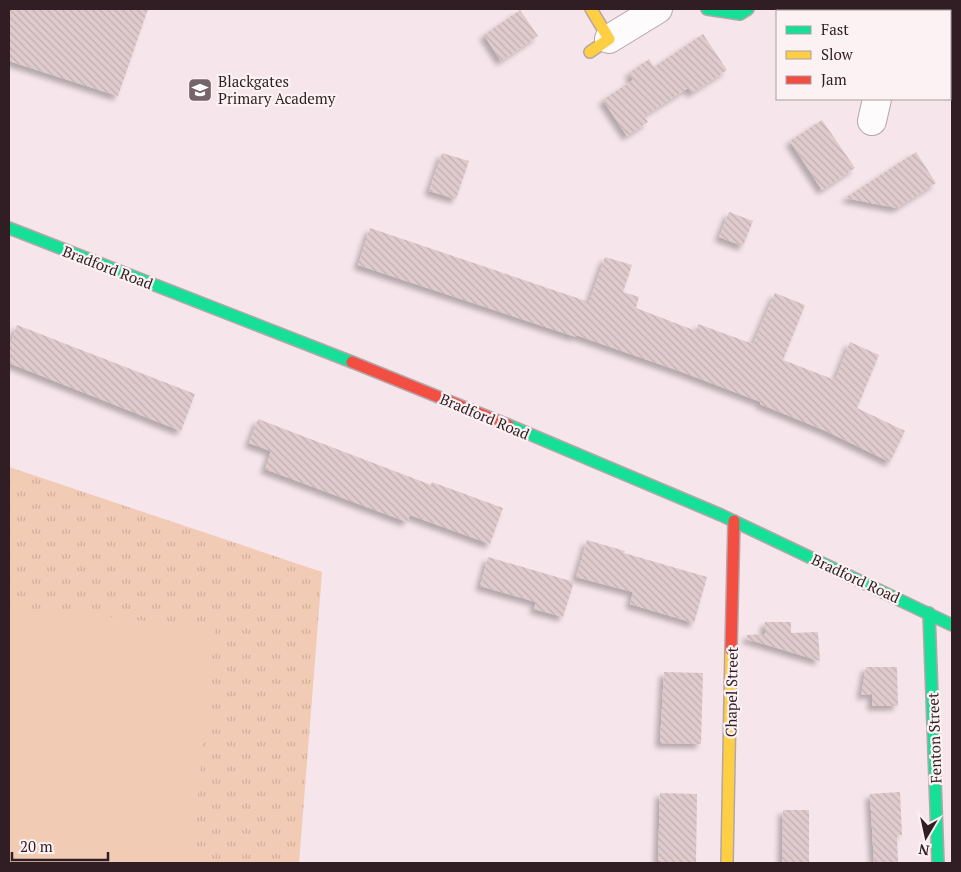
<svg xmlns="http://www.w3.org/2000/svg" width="961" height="872" font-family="'PT Serif',serif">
  <defs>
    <pattern id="grass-tufts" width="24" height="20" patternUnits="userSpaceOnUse" patternTransform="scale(1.25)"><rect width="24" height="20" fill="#f2cbb4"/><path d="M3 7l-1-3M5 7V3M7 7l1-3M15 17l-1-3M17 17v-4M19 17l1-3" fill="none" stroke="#d0ae9b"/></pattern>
    <pattern id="building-back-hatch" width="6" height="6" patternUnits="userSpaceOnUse" patternTransform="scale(1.25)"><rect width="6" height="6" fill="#dfcbcd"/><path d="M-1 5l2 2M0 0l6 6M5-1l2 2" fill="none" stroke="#c0aeb0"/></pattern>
    <filter id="shadow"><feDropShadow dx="-4.5" dy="4.5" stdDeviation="2.5" flood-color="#0004"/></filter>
  </defs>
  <rect width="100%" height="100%" fill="#f6e5ea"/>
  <path fill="url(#grass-tufts)" d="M9 467 322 572 299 863H9Z"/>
  <path fill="#f2cbb4" d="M9 607 215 628 191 863H9Z"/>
  <g fill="url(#building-back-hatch)" filter="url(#shadow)">
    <path d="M9 9H148L118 96 9 61Z"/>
    <path d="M520 10 538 36 501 61 484 35Z"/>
    <path d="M703 34 727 70 692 93 688 88 644 116 648 122 627 136 603 100 633 80 629 73 649 59 654 67Z"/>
    <path d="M822 120 855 168 822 190 790 141Z"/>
    <path d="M916 152 936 183 897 208 845 198Z"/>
    <path d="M442 153 469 161 456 199 429 191Z"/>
    <path d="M729 212 753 221 743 246 719 237Z"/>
    <path d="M370 228 589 302 605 257 632 265 623 292 639 297 636 308 696 331 698 324 753 344 775 293 805 305 783 360 835 380 850 342 879 355 857 408 905 431 890 462 826 431 760 404 761 402 682 372 576 335V337L358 265Z"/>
    <path d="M17 325 195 394 181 431 9 363V347Z"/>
    <path d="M258 419 431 485 432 482 503 508 490 544 410 515 407 522 265 469 271 451 249 443Z"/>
    <path d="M587 540 625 551 624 553 707 577 694 623 630 604 633 592 576 577Z"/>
    <path d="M488 557 574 582 563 617 534 609 536 602 480 586Z"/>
    <path d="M765 622H791V633L818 632 820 661 747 639V635L765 634Z"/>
    <path d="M866 667H897L898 706H872V694L861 695Z"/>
    <path d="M664 672 703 673 701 744 660 743Z"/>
    <path d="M900 792 902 835H897L898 863H874L870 794Z"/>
    <path d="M660 793 697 794 696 863H658Z"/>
    <path d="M783 810H809V863H782Z"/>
  </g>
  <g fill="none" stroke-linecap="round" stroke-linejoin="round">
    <defs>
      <g id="street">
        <path d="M850 9 851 11"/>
        <path d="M609 39 658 9"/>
        <path d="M872 121 877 99"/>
      </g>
      <g id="fast">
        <path d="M707 9 740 14 748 9"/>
        <path d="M9 228 352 362"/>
        <path d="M508 425 721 515 952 625"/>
        <path d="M929 613 938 863"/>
      </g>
      <g id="slow">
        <path d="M590 52 609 39 591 9"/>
        <path d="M727 863 731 650"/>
      </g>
      <g id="jam">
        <path d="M352 362 508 425"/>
        <path d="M731 650 734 521"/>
      </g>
    </defs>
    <use href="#street" stroke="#b5a5aa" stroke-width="30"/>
    <use href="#fast" stroke="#b5a5aa" stroke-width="14"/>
    <use href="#slow" stroke="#b5a5aa" stroke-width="14"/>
    <use href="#jam" stroke="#b5a5aa" stroke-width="14"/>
    <use href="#street" stroke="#fefbfc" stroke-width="28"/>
    <use href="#fast" stroke="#16e098" stroke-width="11"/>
    <use href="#slow" stroke="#ffcf43" stroke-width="11"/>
    <use href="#jam" stroke="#f24e42" stroke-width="11"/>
  </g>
  <defs>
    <symbol id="school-square" viewBox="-11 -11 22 22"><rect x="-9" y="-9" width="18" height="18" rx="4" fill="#756469" stroke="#fcf2f4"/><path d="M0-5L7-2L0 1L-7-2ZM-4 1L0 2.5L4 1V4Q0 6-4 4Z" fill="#fff"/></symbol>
  </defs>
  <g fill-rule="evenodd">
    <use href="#school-square" x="186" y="76" width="28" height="28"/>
  </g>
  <g text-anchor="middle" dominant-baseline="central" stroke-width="4.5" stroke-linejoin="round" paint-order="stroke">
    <g font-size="15" fill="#301e24" stroke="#fcf2f4" text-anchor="start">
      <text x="218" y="81">Blackgates<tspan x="218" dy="17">Primary Academy</tspan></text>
    </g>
    <g font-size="15" fill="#301e24" stroke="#fcf2f4">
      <text transform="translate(108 267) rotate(21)">Bradford Road</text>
      <text transform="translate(485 416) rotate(23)">Bradford Road</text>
      <text transform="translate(856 578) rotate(25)">Bradford Road</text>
      <text transform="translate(731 692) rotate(-89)">Chapel Street</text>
      <text transform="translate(934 738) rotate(-92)">Fenton Street</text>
    </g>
  </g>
  <rect width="961" height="872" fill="none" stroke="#301e24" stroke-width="20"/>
  <rect x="776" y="10" width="175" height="90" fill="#fcf2f4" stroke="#aa9da1"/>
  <rect x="786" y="26" width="25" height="8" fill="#16e098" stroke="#aa9da1"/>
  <text x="821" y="35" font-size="15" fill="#301e24">Fast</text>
  <rect x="786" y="51" width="25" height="8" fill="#ffcf43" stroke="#aa9da1"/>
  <text x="821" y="60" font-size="15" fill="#301e24">Slow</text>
  <rect x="786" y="76" width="25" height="8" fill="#f24e42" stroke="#aa9da1"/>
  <text x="821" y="85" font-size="15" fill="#301e24">Jam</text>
  <g transform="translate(926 837) rotate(189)" stroke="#fcf2f4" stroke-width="4" paint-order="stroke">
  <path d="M0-4L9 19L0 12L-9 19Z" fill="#301e24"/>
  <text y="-8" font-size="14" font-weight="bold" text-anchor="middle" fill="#301e24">N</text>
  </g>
  <path d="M12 852v8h96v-8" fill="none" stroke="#301e24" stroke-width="2.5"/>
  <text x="20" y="852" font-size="15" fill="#301e24" stroke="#fcf2f4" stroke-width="4" paint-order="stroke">20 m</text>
</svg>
